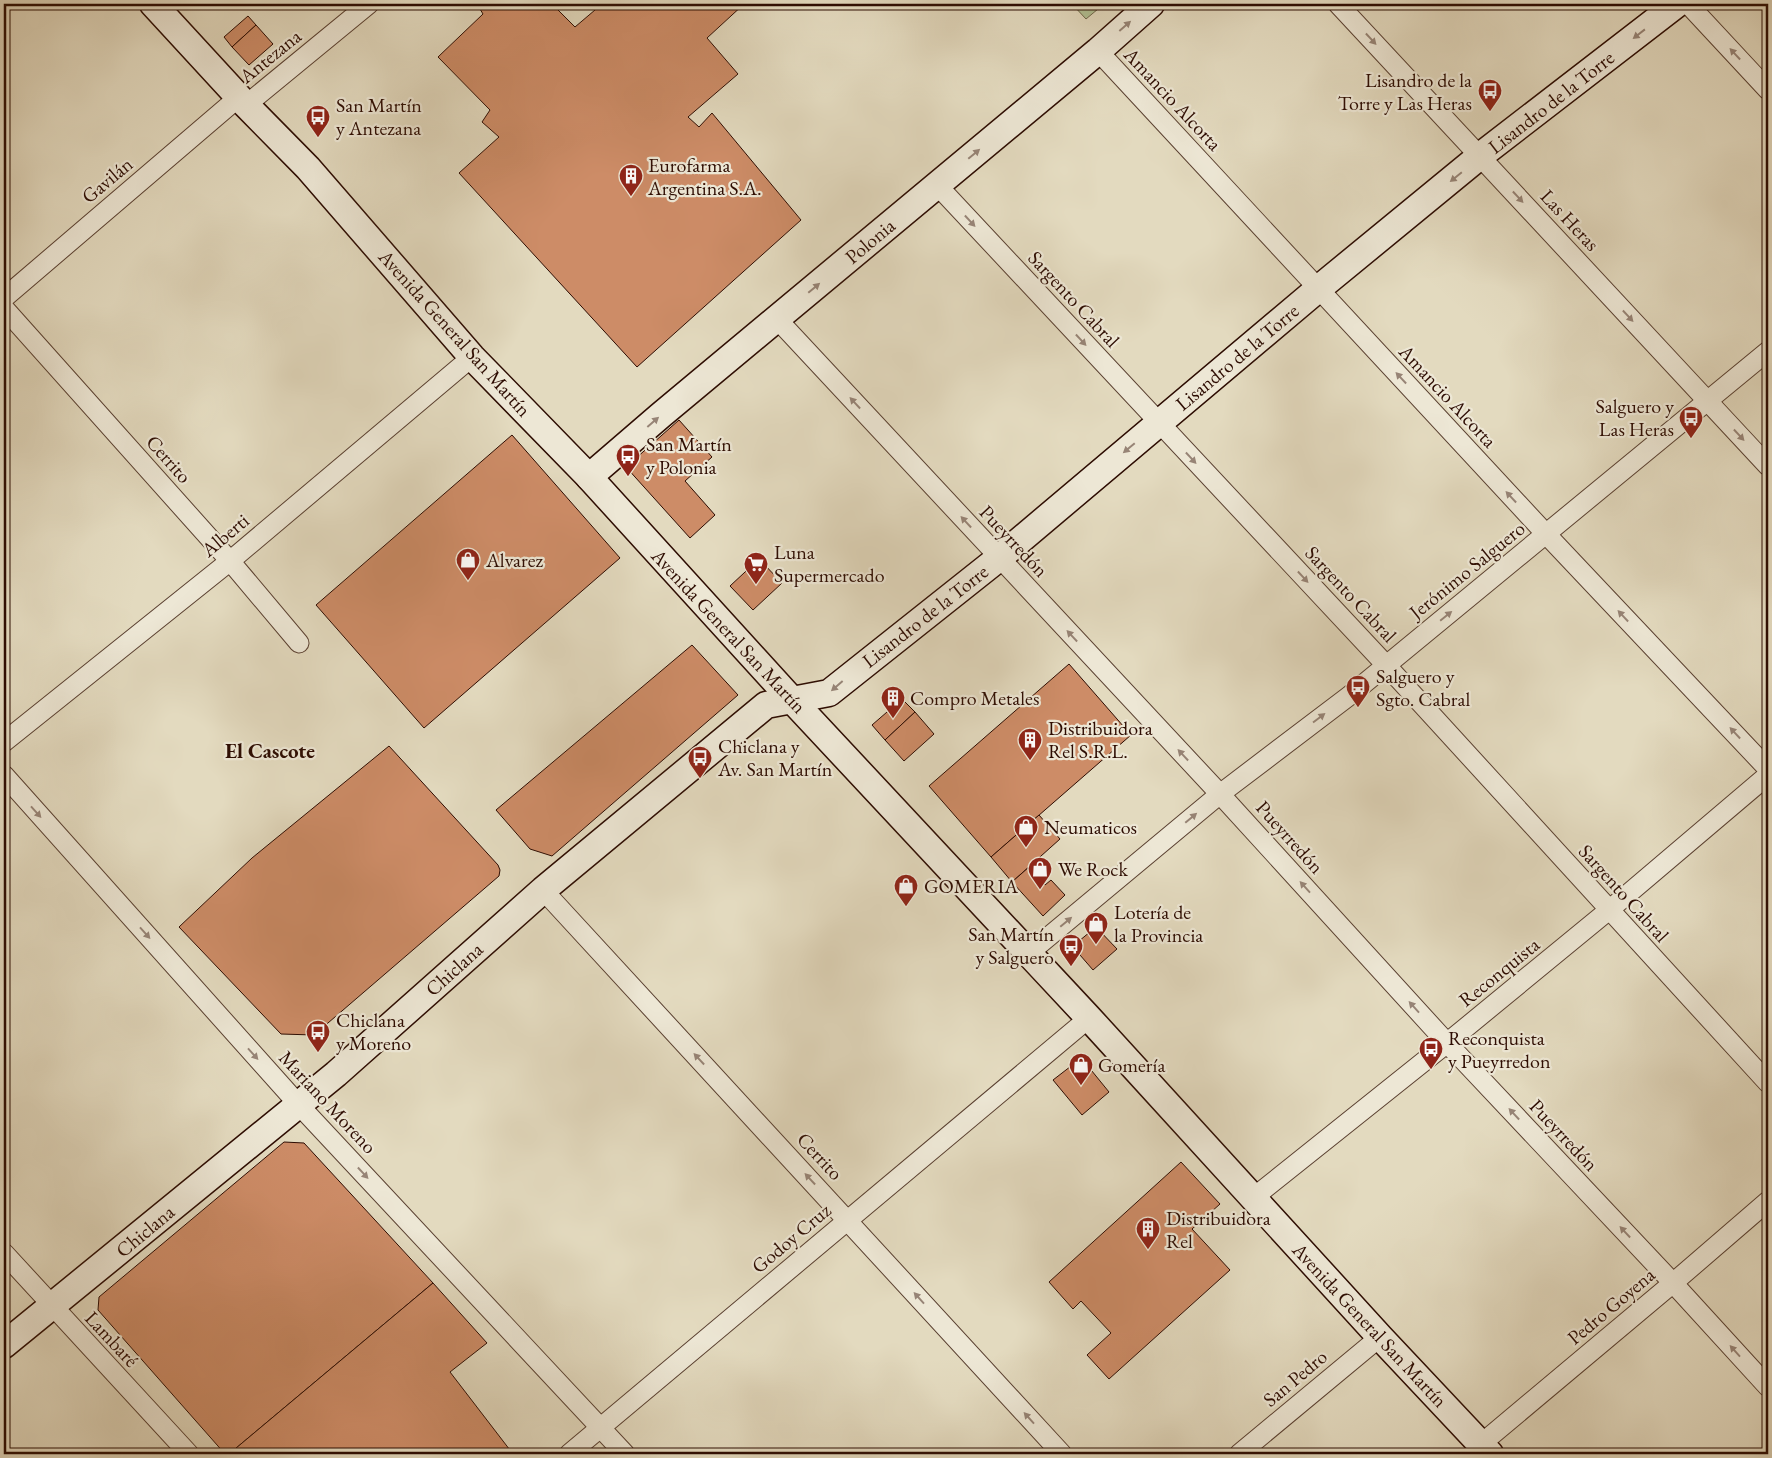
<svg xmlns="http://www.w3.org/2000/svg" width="1772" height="1458" font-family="'EB Garamond',serif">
  <rect width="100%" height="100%" fill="#e3dabf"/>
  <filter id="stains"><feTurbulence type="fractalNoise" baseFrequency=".004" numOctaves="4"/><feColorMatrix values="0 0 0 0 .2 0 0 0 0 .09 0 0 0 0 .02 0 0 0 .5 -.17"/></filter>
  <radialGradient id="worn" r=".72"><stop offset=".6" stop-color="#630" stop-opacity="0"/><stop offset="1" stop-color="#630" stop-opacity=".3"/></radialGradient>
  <path fill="#b1c094" stroke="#6f664b" d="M1072 4H1104L1086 19Z"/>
  <g fill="#cd8c67" stroke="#2d0c02">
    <path d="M477 4H552L575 27 602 4H744L707 38 738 74 688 117 699 127 712 113 801 220 637 367 459 173 499 137 482 122 490 110 438 57 483 14Z"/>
    <path d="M248 16 256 25 232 47 224 37Z"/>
    <path d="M256 25 273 44 249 65 232 47Z"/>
    <path d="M679 420 712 457 685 481 715 515 690 538 626 467Z"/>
    <path d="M512 435 620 558 424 728 316 605Z"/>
    <path d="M759 559 782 583 753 610 730 586Z"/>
    <path d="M692 645 738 695 552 856 530 849 496 810Z"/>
    <path d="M1069 664 1131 735 991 857 929 786Z"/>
    <path d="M902 699 915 712 885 740 872 725Z"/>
    <path d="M915 712 934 734 904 761 885 740Z"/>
    <path d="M389 746 498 865 500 870 499 876 314 1035 281 1034 179 927 252 858Z"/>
    <path d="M1039 815 1060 839 1012 882 991 857Z"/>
    <path d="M1029 867 1045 885 1051 880 1065 895 1043 916 1012 882Z"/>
    <path d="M1096 927 1117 949 1093 970 1080 955 1079 941Z"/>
    <path d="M1075 1063 1087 1065 1109 1092 1082 1115 1053 1080Z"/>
    <path d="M284 1142 304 1143 433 1283 229 1454H225L98 1310 99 1297Z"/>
    <path d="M1181 1162 1220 1204 1192 1229 1230 1270 1109 1379 1087 1355 1111 1333 1081 1301 1073 1309 1049 1282Z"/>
    <path d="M433 1283 487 1343 450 1372 513 1454H229Z"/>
  </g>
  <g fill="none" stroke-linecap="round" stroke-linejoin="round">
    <defs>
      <g id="street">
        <path d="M1338 4 1768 466"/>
        <path d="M1688 4 1768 90"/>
        <path d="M1098 51 1546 534 1768 769"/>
        <path d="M246 105 369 4"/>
        <path d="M937 185 1386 665 1768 1083"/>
        <path d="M4 298 239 97"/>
        <path d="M4 308 230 561 299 643"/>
        <path d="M777 319 1220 794 1447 1043 1673 1283 1768 1387"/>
        <path d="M4 742 230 561 472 357"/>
        <path d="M4 775 298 1104 625 1454"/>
        <path d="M543 890 1062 1454"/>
        <path d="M1029 953 1220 794 1349 696 1768 351"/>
        <path d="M1253 1198 1447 1043 1609 910 1768 775"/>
        <path d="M4 1253 189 1454"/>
        <path d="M1481 1444 1673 1283 1768 1201"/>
        <path d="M569 1454 1089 1018"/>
        <path d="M1239 1454 1380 1337"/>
      </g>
      <g id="secondary">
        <path d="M153 4 246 105 308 168 472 357 589 477 792 700 1089 1018 1380 1337 1490 1454"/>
        <path d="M589 477 661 415 1098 51 1151 4"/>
        <path d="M4 1345 336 1074 543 890 766 705 829 693 999 558 1318 289 1480 156 1677 4"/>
      </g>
    </defs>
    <use href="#street" stroke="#5a4031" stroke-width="21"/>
    <use href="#secondary" stroke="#2d0c02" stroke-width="29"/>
    <use href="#street" stroke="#ede7d5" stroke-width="19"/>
    <use href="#secondary" stroke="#ede7d5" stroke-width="26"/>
  </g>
  <defs><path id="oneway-solid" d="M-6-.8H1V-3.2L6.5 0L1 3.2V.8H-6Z" transform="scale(1.25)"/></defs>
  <g fill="#978476">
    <use href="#oneway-solid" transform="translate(1125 26) rotate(-41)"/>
    <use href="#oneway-solid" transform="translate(1639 34) rotate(142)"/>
    <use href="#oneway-solid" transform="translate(1371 39) rotate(47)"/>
    <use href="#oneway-solid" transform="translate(1735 54) rotate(-133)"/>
    <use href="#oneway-solid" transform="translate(974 154) rotate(-40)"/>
    <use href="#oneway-solid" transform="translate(1456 177) rotate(141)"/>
    <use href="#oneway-solid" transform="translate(1518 197) rotate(47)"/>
    <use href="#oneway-solid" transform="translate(970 221) rotate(47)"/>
    <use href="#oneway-solid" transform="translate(814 288) rotate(-40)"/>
    <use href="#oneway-solid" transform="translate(1628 316) rotate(47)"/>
    <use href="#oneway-solid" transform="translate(1081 340) rotate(47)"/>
    <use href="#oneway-solid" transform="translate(1401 378) rotate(-133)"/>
    <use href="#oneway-solid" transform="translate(855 403) rotate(-133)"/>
    <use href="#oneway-solid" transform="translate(653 422) rotate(-41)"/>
    <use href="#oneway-solid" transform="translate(1739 435) rotate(47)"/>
    <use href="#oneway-solid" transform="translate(1129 448) rotate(140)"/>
    <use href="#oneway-solid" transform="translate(1191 458) rotate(47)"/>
    <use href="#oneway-solid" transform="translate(1511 497) rotate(-133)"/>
    <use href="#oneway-solid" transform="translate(966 522) rotate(-133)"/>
    <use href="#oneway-solid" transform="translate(1303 577) rotate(47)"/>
    <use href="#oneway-solid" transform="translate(1446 616) rotate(-39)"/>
    <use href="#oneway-solid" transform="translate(1623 616) rotate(-133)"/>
    <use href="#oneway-solid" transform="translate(1072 636) rotate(-133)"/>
    <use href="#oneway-solid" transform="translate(837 686) rotate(139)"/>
    <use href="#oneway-solid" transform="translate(1319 718) rotate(-37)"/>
    <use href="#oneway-solid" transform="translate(1735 733) rotate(-133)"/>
    <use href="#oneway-solid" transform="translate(1183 755) rotate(-133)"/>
    <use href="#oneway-solid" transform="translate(36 812) rotate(48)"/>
    <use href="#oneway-solid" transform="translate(1191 818) rotate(-40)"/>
    <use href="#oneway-solid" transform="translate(1305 887) rotate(-132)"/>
    <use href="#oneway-solid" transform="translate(1066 922) rotate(-40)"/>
    <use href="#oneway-solid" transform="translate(145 933) rotate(48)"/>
    <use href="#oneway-solid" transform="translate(1414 1007) rotate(-132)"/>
    <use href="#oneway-solid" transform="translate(253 1054) rotate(48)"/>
    <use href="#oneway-solid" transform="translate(699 1059) rotate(-133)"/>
    <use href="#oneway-solid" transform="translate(1514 1114) rotate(-133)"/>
    <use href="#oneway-solid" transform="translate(363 1173) rotate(47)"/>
    <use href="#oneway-solid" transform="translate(810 1179) rotate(-133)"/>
    <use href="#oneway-solid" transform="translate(1625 1232) rotate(-133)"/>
    <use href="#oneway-solid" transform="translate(919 1298) rotate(-132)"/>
    <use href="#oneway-solid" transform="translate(1735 1351) rotate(-132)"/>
    <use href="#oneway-solid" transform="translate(1029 1418) rotate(-132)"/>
  </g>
  <defs>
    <symbol id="bus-pin" viewBox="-11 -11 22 30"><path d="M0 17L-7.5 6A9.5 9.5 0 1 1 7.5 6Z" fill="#8f2418" stroke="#ede7d5"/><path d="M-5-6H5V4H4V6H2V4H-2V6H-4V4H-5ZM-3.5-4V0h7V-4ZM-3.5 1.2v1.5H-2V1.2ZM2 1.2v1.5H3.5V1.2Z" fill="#fff"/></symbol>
    <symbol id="building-pin" viewBox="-11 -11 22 30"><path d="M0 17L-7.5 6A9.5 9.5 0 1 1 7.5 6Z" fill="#8f2418" stroke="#ede7d5"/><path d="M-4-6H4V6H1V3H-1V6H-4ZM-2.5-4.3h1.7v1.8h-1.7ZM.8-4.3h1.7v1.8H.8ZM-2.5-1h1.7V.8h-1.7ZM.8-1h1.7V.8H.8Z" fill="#fff"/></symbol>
    <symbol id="shop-pin" viewBox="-11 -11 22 30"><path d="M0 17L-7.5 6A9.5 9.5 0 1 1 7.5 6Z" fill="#8f2418" stroke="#ede7d5"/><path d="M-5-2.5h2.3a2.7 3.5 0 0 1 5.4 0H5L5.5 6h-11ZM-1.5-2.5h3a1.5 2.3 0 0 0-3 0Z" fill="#fff"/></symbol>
    <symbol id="supermarket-pin" viewBox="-11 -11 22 30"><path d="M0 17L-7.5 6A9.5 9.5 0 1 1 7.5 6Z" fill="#8f2418" stroke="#ede7d5"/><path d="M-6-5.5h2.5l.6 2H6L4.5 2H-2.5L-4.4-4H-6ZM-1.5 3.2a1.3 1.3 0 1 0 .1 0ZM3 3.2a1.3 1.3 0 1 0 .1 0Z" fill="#fff"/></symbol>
  </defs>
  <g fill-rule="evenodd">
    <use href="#bus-pin" x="1476" y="77" width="28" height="38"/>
    <use href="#bus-pin" x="304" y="103" width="28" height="38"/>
    <use href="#building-pin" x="617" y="162" width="28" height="38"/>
    <use href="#bus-pin" x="1677" y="404" width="28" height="38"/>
    <use href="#bus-pin" x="614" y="442" width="28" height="38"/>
    <use href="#shop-pin" x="454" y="546" width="28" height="38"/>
    <use href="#supermarket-pin" x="742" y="550" width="28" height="38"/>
    <use href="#bus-pin" x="1344" y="673" width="28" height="38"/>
    <use href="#building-pin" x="879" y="684" width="28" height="38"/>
    <use href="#building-pin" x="1016" y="726" width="28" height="38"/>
    <use href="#bus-pin" x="686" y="744" width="28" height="38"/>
    <use href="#shop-pin" x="1012" y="813" width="28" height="38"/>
    <use href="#shop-pin" x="1026" y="855" width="28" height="38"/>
    <use href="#shop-pin" x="892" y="872" width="28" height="38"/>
    <use href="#shop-pin" x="1082" y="910" width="28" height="38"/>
    <use href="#bus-pin" x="1057" y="932" width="28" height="38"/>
    <use href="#bus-pin" x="304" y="1018" width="28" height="38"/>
    <use href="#bus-pin" x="1417" y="1035" width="28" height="38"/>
    <use href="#shop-pin" x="1067" y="1051" width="28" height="38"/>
    <use href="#building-pin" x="1134" y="1215" width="28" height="38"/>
  </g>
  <g text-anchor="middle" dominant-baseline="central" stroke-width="4.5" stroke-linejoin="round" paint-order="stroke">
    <g font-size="20" fill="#2d0c02" stroke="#ede7d5">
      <text transform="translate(270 56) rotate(-39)">Antezana</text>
      <text transform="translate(1173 99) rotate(47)">Amancio Alcorta</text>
      <text transform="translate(1551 102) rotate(-38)">Lisandro de la Torre</text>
      <text transform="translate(107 180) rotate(-40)">Gavilán</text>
      <text transform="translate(1570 220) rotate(47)">Las Heras</text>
      <text transform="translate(870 241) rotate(-40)">Polonia</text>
      <text transform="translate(1074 299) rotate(47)">Sargento Cabral</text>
      <text transform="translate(455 333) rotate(48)">Avenida General San Martín</text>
      <text transform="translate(1237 357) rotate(-40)">Lisandro de la Torre</text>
      <text transform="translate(1448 396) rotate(47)">Amancio Alcorta</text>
      <text transform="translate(169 459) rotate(48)">Cerrito</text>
      <text transform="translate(225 535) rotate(-40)">Alberti</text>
      <text transform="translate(1014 541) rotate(47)">Pueyrredón</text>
      <text transform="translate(1467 570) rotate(-39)">Jerónimo Salguero</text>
      <text transform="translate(1351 594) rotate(47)">Sargento Cabral</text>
      <text transform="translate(925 616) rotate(-38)">Lisandro de la Torre</text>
      <text transform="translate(729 631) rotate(47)">Avenida General San Martín</text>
      <text transform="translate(1290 837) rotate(48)">Pueyrredón</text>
      <text transform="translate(1624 893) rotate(48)">Sargento Cabral</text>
      <text transform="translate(454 969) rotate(-42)">Chiclana</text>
      <text transform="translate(1499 972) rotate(-39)">Reconquista</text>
      <text transform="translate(328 1102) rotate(47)">Mariano Moreno</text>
      <text transform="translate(1564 1135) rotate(47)">Pueyrredón</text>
      <text transform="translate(820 1156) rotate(47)">Cerrito</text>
      <text transform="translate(145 1231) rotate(-40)">Chiclana</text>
      <text transform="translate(791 1238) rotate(-40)">Godoy Cruz</text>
      <text transform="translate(1611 1306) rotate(-40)">Pedro Goyena</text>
      <text transform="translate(1370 1325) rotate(47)">Avenida General San Martín</text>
      <text transform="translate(112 1339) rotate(47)">Lambaré</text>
      <text transform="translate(1295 1378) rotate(-40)">San Pedro</text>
    </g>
    <g font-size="20" fill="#2d0c02" stroke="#ede7d5" text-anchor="start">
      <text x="1472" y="80" text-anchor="end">Lisandro de la<tspan x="1472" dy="23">Torre y Las Heras</tspan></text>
      <text x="336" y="105">San Martín<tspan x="336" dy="23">y Antezana</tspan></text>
      <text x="648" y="165">Eurofarma<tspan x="648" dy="23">Argentina S.A.</tspan></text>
      <text x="1674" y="406" text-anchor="end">Salguero y<tspan x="1674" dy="23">Las Heras</tspan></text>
      <text x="646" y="444">San Martín<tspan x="646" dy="23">y Polonia</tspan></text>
      <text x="774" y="552">Luna<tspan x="774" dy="23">Supermercado</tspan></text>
      <text x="486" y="560">Alvarez</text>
      <text x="1376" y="676">Salguero y<tspan x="1376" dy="23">Sgto. Cabral</tspan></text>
      <text x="910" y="698">Compro Metales</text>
      <text x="1048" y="728">Distribuidora<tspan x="1048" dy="23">Rel S.R.L.</tspan></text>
      <text x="718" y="746">Chiclana y<tspan x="718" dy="23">Av. San Martín</tspan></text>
      <text x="1044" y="827">Neumaticos</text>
      <text x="1058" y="869">We Rock</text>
      <text x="924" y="886">GOMERIA</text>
      <text x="1114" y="912">Lotería de<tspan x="1114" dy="23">la Provincia</tspan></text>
      <text x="1054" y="934" text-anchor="end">San Martín<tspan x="1054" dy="23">y Salguero</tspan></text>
      <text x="336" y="1020">Chiclana<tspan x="336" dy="23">y Moreno</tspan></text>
      <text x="1448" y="1038">Reconquista<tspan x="1448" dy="23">y Pueyrredon</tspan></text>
      <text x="1098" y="1065">Gomería</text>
      <text x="1166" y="1218">Distribuidora<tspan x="1166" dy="23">Rel</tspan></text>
    </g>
    <g font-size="21" font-weight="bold" fill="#2d0c02" stroke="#ede7d5">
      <text x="270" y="750">El Cascote</text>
    </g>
  </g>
  <rect width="1772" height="1458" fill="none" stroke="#e3dabf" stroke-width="20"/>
  <rect x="5" y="5" width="1762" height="1448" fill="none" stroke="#2d0c02" stroke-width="2.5"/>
  <rect x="10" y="10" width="1752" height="1438" fill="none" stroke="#2d0c02"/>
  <rect width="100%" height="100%" filter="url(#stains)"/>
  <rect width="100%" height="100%" fill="url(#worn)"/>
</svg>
